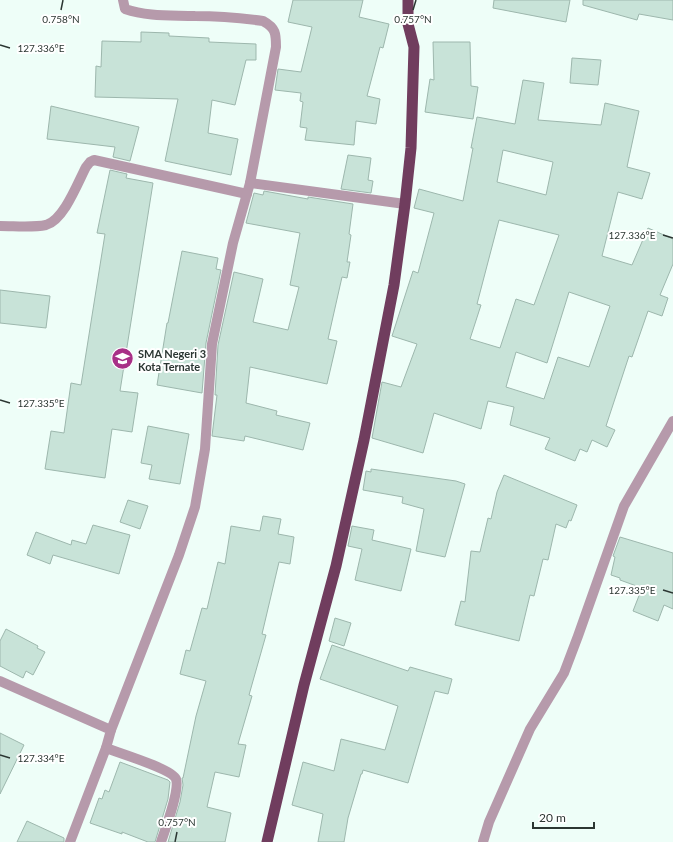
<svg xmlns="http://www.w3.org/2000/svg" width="673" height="842" font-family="Lato,sans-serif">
  <rect width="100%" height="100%" fill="#eefef8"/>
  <g fill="#c8e3d8" stroke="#9db7ad" fill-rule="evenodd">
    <path d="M293 0H363L359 17 389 24 383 48 380 47 367 96 380 99 376 124 356 121 354 145 305 140 307 128 300 127 303 102 300 101 301 93 275 90 278 69 301 72 312 27 288 22Z"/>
    <path d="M494 0H570L566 22 493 8Z"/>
    <path d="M583 0H673V20L639 14 637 20 583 5Z"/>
    <path d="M141 32 169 33V36L209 38V42L256 44V60H246L235 105 212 100 208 133 238 139 231 175 165 161 178 99 95 97 96 66 101 67 102 41 141 42Z"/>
    <path d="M433 42H470L471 86 478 87 473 119 425 112 430 79 434 80Z"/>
    <path d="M572 58 601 60 598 85 570 83Z"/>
    <path d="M523 80 544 83 538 120 601 125 605 103 639 111 627 167 650 173 642 199 618 192 602 256 632 265 648 228 673 239V264L660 295 668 298 662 316 648 311 632 357 629 356 606 426 615 430 607 447 592 440 587 452 580 449 575 461 545 449 550 438 510 425 514 407 488 401 481 429 434 413 423 453 372 438 382 382 401 387 417 344 392 336 413 271 418 273 434 213 414 208 419 189 463 201 473 148H471L477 117 515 124ZM503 150 553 162 546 195 497 182ZM499 220 559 235 534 305 516 299 500 348 470 339 481 305 477 304ZM569 292 610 306 589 367 558 357 544 399 506 387 516 352 547 363Z"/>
    <path d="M51 106 139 127 130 161 113 157 115 147 47 139Z"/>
    <path d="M348 155 371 158 368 180 373 181 371 193 341 189Z"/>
    <path d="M110 170 127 174 126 178 153 183 120 391 138 393 132 432 112 429 105 478 45 469 51 431 64 433 71 383 81 385 105 234 97 233Z"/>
    <path d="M264 191 308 199V197L353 204 349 234 351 235 347 262H350L347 278 342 277 328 339 337 341 327 384 250 367 246 403 277 411 276 415 310 423 303 450 245 436 244 441 212 436 217 395H215L218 345 234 272 263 279 253 322 288 330 299 287 290 285 300 233 246 223 254 193 263 195Z"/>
    <path d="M182 251 218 258 216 269 221 270 206 343 202 393 157 385 167 323H168Z"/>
    <path d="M0 290 50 296 46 328 0 323Z"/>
    <path d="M148 426 189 434 180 484 149 479 152 465 141 463Z"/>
    <path d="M371 469 456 481 465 484 445 557 416 551 424 509 402 503 403 497 363 490 366 471 371 472Z"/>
    <path d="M504 475 577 505 571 521 569 520 566 528 556 524 548 560 543 559 534 596 530 595 519 641 455 625 461 601 465 602 471 551 480 552 488 518 491 519 497 492Z"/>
    <path d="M128 500 148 506 140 529 120 522Z"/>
    <path d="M263 516 281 519 278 534 294 537 290 564 279 562 262 634 266 635 249 695 252 696 238 744 246 745 239 777 215 772 207 807 231 813 225 842H168L180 802 183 785 182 778H183L196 716 206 681 180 674 186 650 190 651 202 608 207 609 218 562 225 564 231 526 260 531Z"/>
    <path d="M93 525 130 535 119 574 53 555 50 564 27 555 36 532 71 545 72 540 86 544Z"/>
    <path d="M352 526 374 530 372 540 411 549 401 591 355 580 362 549 348 546Z"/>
    <path d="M620 537 673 553V609L664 605 658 621 633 611 642 588 620 580V578L611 575 615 557 613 556Z"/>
    <path d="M335 618 351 623 344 646 329 641Z"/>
    <path d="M6 629 38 646 37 648 45 652 33 675 26 671 23 678 0 666V641Z"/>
    <path d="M332 645 408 671 410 667 452 679 448 694 435 691 408 783 363 770 362 774H361L348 818 344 842H318L323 814 292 805 303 762 334 771 341 739 385 750 398 706 320 679Z"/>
    <path d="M0 733 24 745 0 794Z"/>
    <path d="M120 762 168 780 170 782 168 799 155 842H148L122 832V834L90 823 99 798 102 799 105 790 109 792Z"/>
    <path d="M27 821 64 838V842H17Z"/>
  </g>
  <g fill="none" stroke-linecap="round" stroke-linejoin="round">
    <g stroke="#b69aab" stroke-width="10">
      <path d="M250 183 405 204"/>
      <path d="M0 226C15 226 32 228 46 225 64 220 78 182 86 167L90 162 94 160 247 194"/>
      <path d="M0 681 111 730 106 748C119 753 172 769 176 779 180 790 165 830 161 842"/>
      <path d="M111 730 179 555 195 507 205 449 212 344 233 243 250 183 276 47C276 34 276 28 263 21 241 18 218 16 195 16 172 15 148 17 125 9L123 0"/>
      <path d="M70 842 106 748"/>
      <path d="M483 842 489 822 530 729 564 673 578 636 624 506 673 421"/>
    </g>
    <path stroke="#703d5e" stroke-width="11" d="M267 842 304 685 336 566 364 440 394 285 405 204 411 148 414 47 408 24V0"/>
  </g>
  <path fill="none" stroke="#2b3632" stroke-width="1.5" d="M61 10 63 0M413 10 416 0M0 45 10 48M663 235 673 238M0 400 10 403M663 590 673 593M0 755 10 758M175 842 177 832"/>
  <defs>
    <symbol id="school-disc" viewBox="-11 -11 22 22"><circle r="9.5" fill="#a83087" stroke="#fff"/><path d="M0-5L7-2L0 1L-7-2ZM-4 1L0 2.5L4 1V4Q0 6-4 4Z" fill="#fff"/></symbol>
  </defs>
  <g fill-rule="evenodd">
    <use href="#school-disc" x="110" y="346" width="25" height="25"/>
  </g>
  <g text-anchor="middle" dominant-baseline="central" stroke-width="4" stroke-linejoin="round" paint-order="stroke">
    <g font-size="11" font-weight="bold" fill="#2b3632" stroke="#fff" text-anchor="start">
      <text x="138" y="353">SMA Negeri 3<tspan x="138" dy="13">Kota Ternate</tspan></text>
    </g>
  </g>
  <g font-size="10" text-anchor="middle" fill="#2b3632" stroke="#fff" stroke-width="4" stroke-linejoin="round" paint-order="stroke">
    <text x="61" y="23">0.758°N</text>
    <text x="413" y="23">0.757°N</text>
    <text x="41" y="52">127.336°E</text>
    <text x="632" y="239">127.336°E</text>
    <text x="41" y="407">127.335°E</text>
    <text x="632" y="594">127.335°E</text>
    <text x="41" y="762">127.334°E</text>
    <text x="177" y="826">0.757°N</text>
  </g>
  <path d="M533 822v6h61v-6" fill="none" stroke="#2b3632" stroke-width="2"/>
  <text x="539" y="822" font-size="12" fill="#2b3632" stroke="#ffffff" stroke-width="3" paint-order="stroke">20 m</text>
</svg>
